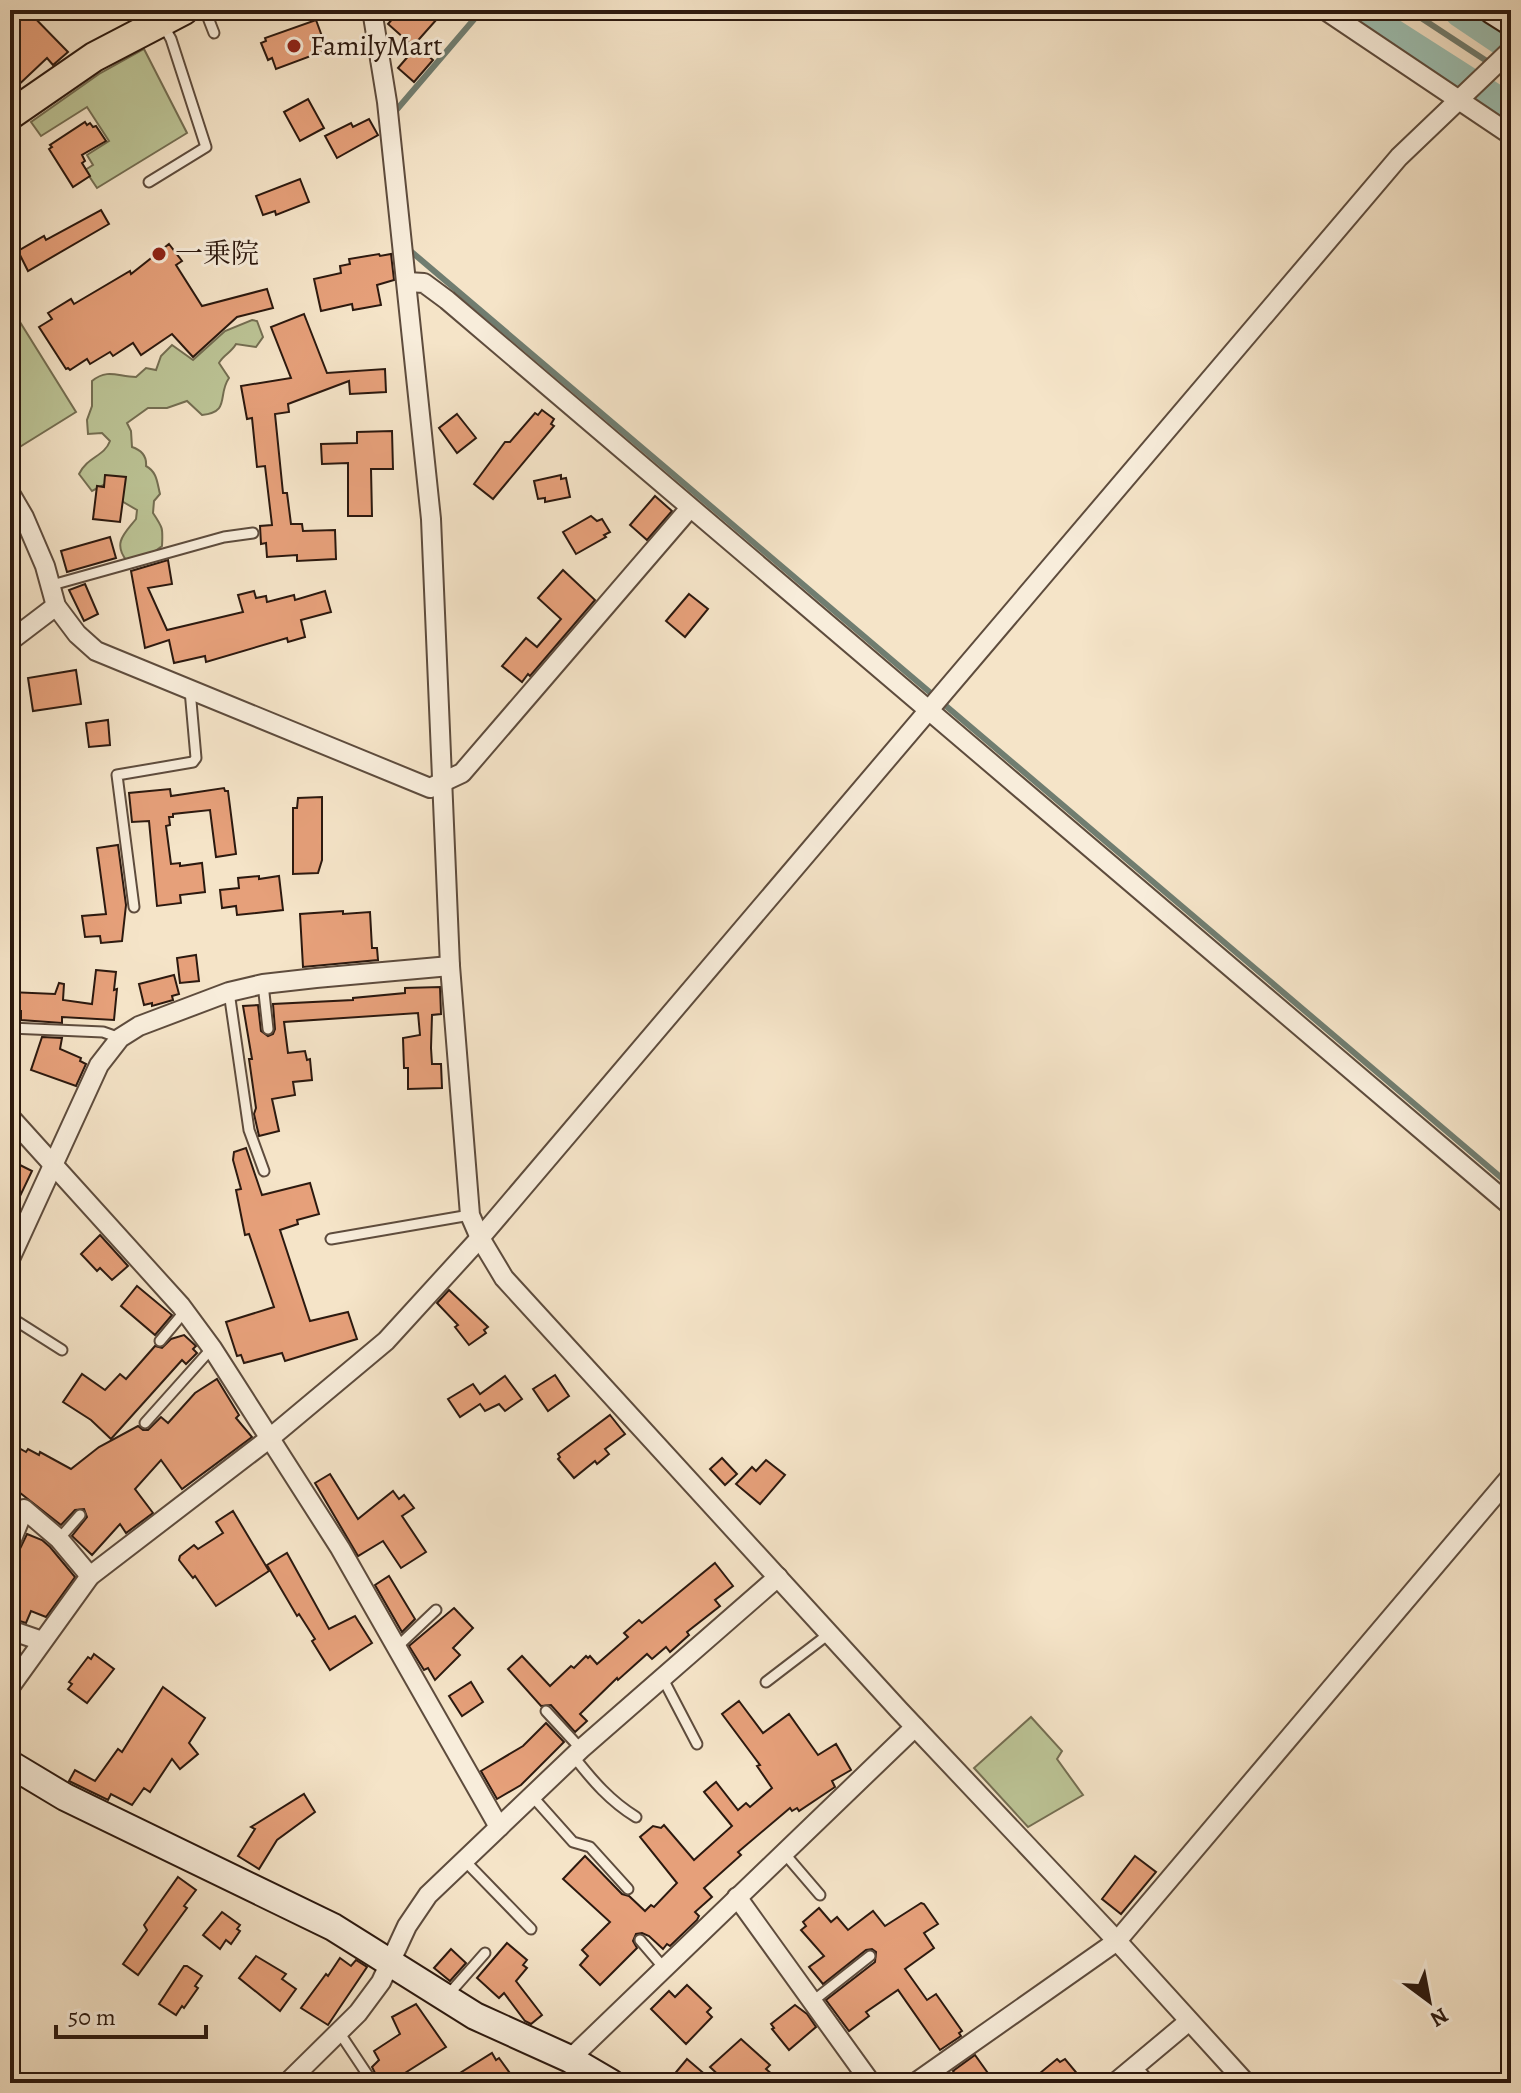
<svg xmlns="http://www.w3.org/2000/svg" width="1521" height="2093" font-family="Alegreya,'Noto Serif JP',serif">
  <rect width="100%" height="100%" fill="#f5e4c8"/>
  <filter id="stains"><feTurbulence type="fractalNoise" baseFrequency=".0025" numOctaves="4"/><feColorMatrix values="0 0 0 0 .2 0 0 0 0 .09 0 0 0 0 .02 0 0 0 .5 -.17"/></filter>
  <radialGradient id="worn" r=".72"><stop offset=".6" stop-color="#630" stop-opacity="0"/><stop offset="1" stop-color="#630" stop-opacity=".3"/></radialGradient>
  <g fill="#bcc496" stroke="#746e52" stroke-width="2">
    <path d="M144 49 187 133 97 188 85 170 93 165 87 155 109 141 87 107 41 136 31 122 99 74Z"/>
    <path d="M10 306 76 412 10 453Z"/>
    <path d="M252 320 257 321 263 337 256 347 236 344C231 353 223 355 219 363L229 378C217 395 231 412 202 415L187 401 167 408H148L127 423 131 431 132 447C141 450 147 455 146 466 157 472 157 482 160 494L154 501 153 513C163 528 163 528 162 546L154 552 127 561C112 543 125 533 136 519L137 510 120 500 109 482 92 491 79 474C88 456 104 457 110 441L102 433 88 434 87 420 92 406V381C108 368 118 377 136 377L146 368 156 370 161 356 172 345 193 360 225 331Z"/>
    <path d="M1031 1717 1062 1751 1057 1759 1083 1795 1028 1827 974 1768Z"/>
  </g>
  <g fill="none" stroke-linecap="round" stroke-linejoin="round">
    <g stroke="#707d70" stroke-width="6">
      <path d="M1409 10 1511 77"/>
      <path d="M393 114 482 10"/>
      <path d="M407 248 1511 1186"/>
    </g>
    <g stroke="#9dbfb1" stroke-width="36">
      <path d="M1350 10 1511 113"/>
      <path d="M1462 10 1511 43"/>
    </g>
  </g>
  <g fill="#e6a07a" stroke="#2c190f" stroke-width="2">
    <path d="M19 10H27L68 52 53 65 47 58 10 93V19Z"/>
    <path d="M400 10H445L413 46 388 24Z"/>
    <path d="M316 20 327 50 276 69 272 58 268 60 261 43 266 41 265 38Z"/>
    <path d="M417 46 433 60 414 82 398 68Z"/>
    <path d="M308 99 324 128 300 141 284 112Z"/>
    <path d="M369 119 378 135 337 158 325 136 351 123 353 127Z"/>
    <path d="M85 122 87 125 90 123 93 127 96 126 106 141 82 155 85 161 82 163 90 176 73 187 49 149 52 147 50 145Z"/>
    <path d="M300 179 309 202 276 215 275 211 263 215 256 196Z"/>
    <path d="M101 210 109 224 28 271 18 251 44 236 46 240Z"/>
    <path d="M169 244 182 261 176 265 202 306 267 289 273 308 237 317 193 357 172 334 141 355 133 343 113 356 110 352 90 364 87 359 70 370 68 368 66 369 39 327 52 319 48 313 71 299 74 304 130 271 131 274Z"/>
    <path d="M379 254 380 256 391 254 394 280 377 285 381 305 353 310 352 304 321 311 314 279 341 273 340 266 350 264 349 259Z"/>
    <path d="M304 314 327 373 385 369 386 392 350 394 349 381 288 404 289 412 275 414 283 493H287L291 524H302L303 531 335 530 336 559 297 561V555L267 557 266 543 261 544 260 526 272 525 265 466 257 467 252 418 247 419 241 386 291 378 271 327Z"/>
    <path d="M542 410 554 419 551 424 554 426 493 499 474 484 505 442H510L535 413 538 415Z"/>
    <path d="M457 414 476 438 457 453 439 428Z"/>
    <path d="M392 431 393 469H371L372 516H348V463L322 464 321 444 357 443V432Z"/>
    <path d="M105 475 126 477 120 522 93 519 97 486 104 487Z"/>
    <path d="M561 475V479L566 478 570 497 545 502V498L538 499 534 481Z"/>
    <path d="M655 496 672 511 647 540 630 525Z"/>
    <path d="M591 516 597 521 602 519 610 532 604 535 606 537 576 554 563 532Z"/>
    <path d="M110 537 116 558 67 572 61 551Z"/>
    <path d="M168 560 172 584 148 588 167 630 243 612 238 595 254 591 256 598 266 596 267 602 294 595 295 600 325 591 331 612 301 620 305 637 288 642 287 638 206 662 205 656 174 663 169 640 145 648 131 571Z"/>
    <path d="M563 570 595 600 530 676 528 674 522 682 502 666 526 638 537 647 561 619 538 598Z"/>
    <path d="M85 584 98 614 84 621 69 590Z"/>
    <path d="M689 594 708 609 685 637 666 621Z"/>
    <path d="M76 670 81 704 33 711 28 678Z"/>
    <path d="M108 720 110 745 89 747 86 723Z"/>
    <path d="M224 788 225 791H228L236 854 216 857 210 810 173 814V817H169L170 825 166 826 171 864 180 863V866L202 863 205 892 180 895 181 903 157 906 149 821 132 822 129 793 170 789 171 796Z"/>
    <path d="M322 797V860L318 873 293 874V808H297L298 798Z"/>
    <path d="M118 845 126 905 122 941 101 943 100 936 85 937 82 916 106 914 97 848Z"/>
    <path d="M259 876V879L279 876 283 910 237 915 236 906 222 908 220 890 239 888 238 878Z"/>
    <path d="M343 911V914L370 912 372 948H377L378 960 303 967 300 914Z"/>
    <path d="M196 955 199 981 180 983 177 958Z"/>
    <path d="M96 970 116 972 114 990 117 989 114 1020 62 1017V1023L21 1020V1011H10V992L55 994 59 983 64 984 63 1000 92 1004Z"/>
    <path d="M174 975 179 994 172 996 173 1000 152 1006V1003L144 1005 139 984Z"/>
    <path d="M440 987 441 1014 432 1015 431 1048 432 1064H441L442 1088 408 1089V1068H404L403 1038 420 1035 418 1013 284 1022 288 1053 305 1051 307 1060 310 1059 312 1080 293 1082 295 1095 272 1099 279 1131 259 1136 254 1114 256 1108 249 1059H252L243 1006 258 1005 261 1031 268 1036 273 1034 275 1029 273 1004 353 1000V998L405 993V988Z"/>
    <path d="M42 1037 62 1038 60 1049 81 1058 80 1061 86 1064 76 1086 31 1070Z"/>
    <path d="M246 1148 262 1195 310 1183 319 1214 297 1220 298 1224 280 1230 310 1321 348 1312 357 1339 285 1361 282 1353 244 1363 241 1355 237 1356 226 1322 274 1307 249 1234 245 1235 236 1190 241 1189 233 1160 234 1152Z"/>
    <path d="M10 1160 32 1171 10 1217Z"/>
    <path d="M100 1235 128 1266 112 1280 100 1268 97 1271 81 1254Z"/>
    <path d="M137 1286 172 1315 155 1335 121 1306Z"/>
    <path d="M449 1290 488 1327 484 1330 486 1333 469 1345 455 1327 458 1325 437 1303Z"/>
    <path d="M184 1335 196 1346 193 1349 197 1353 186 1364 182 1360 111 1439 91 1420 63 1402 82 1374 105 1390 120 1374 126 1379 155 1346 162 1348 171 1339Z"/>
    <path d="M555 1375 569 1396 548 1411 533 1389Z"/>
    <path d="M505 1376 522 1399 505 1411 499 1404 485 1411 480 1404 460 1417 448 1399 473 1384 480 1394Z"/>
    <path d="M217 1379 239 1415 236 1418 252 1437 182 1489 161 1460 135 1489 153 1513 126 1533 120 1524 92 1555 72 1536 87 1517 84 1509 75 1510 61 1525 10 1485V1443L26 1452 28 1449 39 1455 40 1452 71 1469 99 1447 138 1426 143 1430H148L161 1417 168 1423 195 1393Z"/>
    <path d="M610 1415 625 1434 605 1449 609 1454 597 1464 595 1461 574 1478 558 1459 560 1457 558 1454Z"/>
    <path d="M722 1458 737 1474 725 1485 710 1469Z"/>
    <path d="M766 1460 785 1475 760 1504 736 1484 752 1467 756 1471Z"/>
    <path d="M330 1474 358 1519 393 1491 399 1499 404 1495 414 1508 402 1516 426 1552 401 1568 383 1541 358 1556 315 1483Z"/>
    <path d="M233 1511 269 1571 216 1606 195 1576 193 1578 179 1560 180 1556 194 1545 198 1549 223 1533 216 1522Z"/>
    <path d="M27 1534 42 1540 50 1547 75 1577 46 1617 31 1611 26 1623 10 1618V1556L18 1553Z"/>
    <path d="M287 1553 329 1629 355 1616 372 1643 330 1670 312 1641 315 1639 299 1614 297 1616 267 1565Z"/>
    <path d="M715 1563 733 1586 715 1600 720 1606 687 1632 689 1635 670 1652 666 1647 652 1659 647 1654 618 1680 617 1678 580 1714 587 1721 575 1732 551 1705 541 1706 508 1669 522 1656 550 1686 571 1666 574 1668 586 1656 588 1658 590 1656 597 1664 628 1637 624 1633 639 1620 642 1623Z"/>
    <path d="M389 1576 415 1619 402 1632 375 1585Z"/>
    <path d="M454 1608 473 1628 453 1648 460 1655 435 1680 428 1668 424 1670 409 1646Z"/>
    <path d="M94 1654 114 1669 87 1703 68 1689 72 1684 69 1682 88 1657 91 1659Z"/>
    <path d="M471 1682 483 1702 462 1716 449 1696Z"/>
    <path d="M163 1687 205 1718 189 1743 198 1754 180 1769 172 1759 150 1792 144 1788 132 1805 111 1794 108 1800 69 1781 75 1770 95 1781 118 1749 122 1752Z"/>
    <path d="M739 1701 763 1733 789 1714 818 1755 836 1744 851 1770 832 1781 835 1787 799 1811 797 1808 792 1811 790 1808 738 1852 741 1855 704 1888 712 1897 695 1912 699 1916 697 1920 670 1946 667 1944 663 1949 649 1936 642 1933 636 1934 633 1941 637 1948 600 1985 580 1965 588 1956 582 1950 610 1922 563 1879 585 1856 622 1894 629 1896 645 1911 651 1905 654 1907 677 1883 640 1837 653 1826 661 1828 664 1825 694 1860 732 1826 704 1792 716 1782 738 1810 746 1803 750 1807 772 1788 757 1766 760 1765 722 1714Z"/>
    <path d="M546 1723 564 1742 521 1785 497 1799 481 1771 523 1746Z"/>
    <path d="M304 1794 315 1812 277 1840 259 1869 238 1856 255 1829 251 1827Z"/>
    <path d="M1135 1856 1156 1872 1121 1914 1102 1899Z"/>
    <path d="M178 1877 196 1890 184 1906 187 1908 138 1975 123 1964 147 1930 144 1925Z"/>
    <path d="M921 1903 924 1904 938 1924 924 1933 934 1948 905 1969 927 2000 936 1994 962 2031 959 2033 961 2036 940 2050 898 1990 866 2012 869 2016 849 2031 826 2000 875 1962 876 1952 872 1949 866 1950 823 1984 809 1967 824 1956 801 1930 806 1926 803 1922 819 1908 831 1922 837 1917 848 1930 873 1911 885 1926Z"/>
    <path d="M222 1912 240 1925 237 1929 240 1931 231 1944 226 1940 220 1949 203 1935Z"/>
    <path d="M507 1943 527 1960 523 1965 527 1968 516 1981 542 2015 531 2024 525 2021 504 1993 499 1998 477 1978Z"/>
    <path d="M451 1949 466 1963 450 1981 434 1968Z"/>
    <path d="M256 1956 286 1974 282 1979 296 1989 280 2011 239 1978Z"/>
    <path d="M340 1958 351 1966 356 1960 367 1967 328 2025 301 2008 326 1974 328 1976Z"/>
    <path d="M184 1966H187L202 1976 195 1986 198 1988 184 2008 182 2006 176 2015 159 2004Z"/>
    <path d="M687 1985 711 2008 707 2012 712 2017 686 2044 651 2009 669 1991 675 1997Z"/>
    <path d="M416 2004 446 2047 389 2083H380L372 2067 379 2060 374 2051 400 2034 392 2017Z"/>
    <path d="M795 2005 807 2014 816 2027 789 2050 772 2029 774 2028 771 2024Z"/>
    <path d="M741 2039 770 2065 766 2069 782 2083H727L710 2067Z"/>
    <path d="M492 2053 496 2060 499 2058 517 2083H444Z"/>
    <path d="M975 2055 995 2083H962L953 2071Z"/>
    <path d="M687 2059 715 2083H667Z"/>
    <path d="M1057 2059 1060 2062 1065 2059 1085 2083H1028Z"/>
  </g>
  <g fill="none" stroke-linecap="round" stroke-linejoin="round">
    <defs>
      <g id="lane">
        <path d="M205 10 214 33"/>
        <path d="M149 182 206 147 171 39 163 25"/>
        <path d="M52 585 224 537 253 533"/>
        <path d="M134 907 117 775 193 762 196 758 190 690"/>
        <path d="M263 984 268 1029"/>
        <path d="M229 992 249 1130 264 1171"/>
        <path d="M10 1028 103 1032 120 1038"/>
        <path d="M331 1239 470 1215"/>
        <path d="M10 1317 62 1350"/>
        <path d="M160 1341 185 1311"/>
        <path d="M145 1423 212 1348"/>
        <path d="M59 1539 80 1515"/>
        <path d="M396 1648 436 1610"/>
        <path d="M662 1677 697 1744"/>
        <path d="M766 1682 830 1633"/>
        <path d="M546 1711 581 1749"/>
        <path d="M574 1757C593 1781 610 1801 636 1817"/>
        <path d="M532 1796 573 1842 590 1847 628 1889"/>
        <path d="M784 1853 820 1895"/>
        <path d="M464 1860 531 1929"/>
        <path d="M640 1940 664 1968"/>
        <path d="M448 1995 485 1953"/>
        <path d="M813 2001 870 1956"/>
        <path d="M339 2032 373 2083"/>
        <path d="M1136 2066 1151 2083"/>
      </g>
      <g id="street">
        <path d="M372 10 387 102 431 519 450 966 470 1215 480 1238 504 1278 899 1710 1117 1941 1246 2083"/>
        <path d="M1325 10 1511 135"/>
        <path d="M407 282 424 283 447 300 1511 1206"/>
        <path d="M10 493 24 517 45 566 56 606 77 634 96 651 430 788 462 773 690 508"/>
        <path d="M10 641 56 606"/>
        <path d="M10 1117 181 1306 212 1348 340 1548 499 1827"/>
        <path d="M10 1259 99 1065 120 1038 139 1026 229 992 263 984 316 978 450 966"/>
        <path d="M10 1544 24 1509 59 1539 90 1576"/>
        <path d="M10 1630 42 1641"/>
        <path d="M10 1687 90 1576 270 1438 386 1341 480 1238 1399 157 1511 50"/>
        <path d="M737 1897 871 2083"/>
        <path d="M570 2059 915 1727"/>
        <path d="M287 2083 358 2013 381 1982 407 1926 428 1895 581 1749 778 1577"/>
        <path d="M915 2083 1117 1941 1511 1476"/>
        <path d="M1115 2083 1188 2022"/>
      </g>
      <g id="secondary">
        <path d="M1492 10 1511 22"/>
        <path d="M10 1764 65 1797 333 1927 475 2016 570 2059 611 2083"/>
      </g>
      <path id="primary" d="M10 115 94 57 184 10"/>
    </defs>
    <use href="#lane" stroke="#5e4c3d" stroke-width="13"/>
    <use href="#street" stroke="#5e4c3d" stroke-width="22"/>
    <use href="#secondary" stroke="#2c190f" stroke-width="30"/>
    <use href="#primary" stroke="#2c190f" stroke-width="32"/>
    <use href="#lane" stroke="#f8eddb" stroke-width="9"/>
    <use href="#street" stroke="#f8eddb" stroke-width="18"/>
    <use href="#secondary" stroke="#f8eddb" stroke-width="26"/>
    <use href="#primary" stroke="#f5e4c8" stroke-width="28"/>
  </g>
  <g fill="#8f2418" stroke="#f8eddb" stroke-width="3">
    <circle cx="294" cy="46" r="8"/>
    <circle cx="159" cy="254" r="8"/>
  </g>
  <g text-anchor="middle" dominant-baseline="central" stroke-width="6" stroke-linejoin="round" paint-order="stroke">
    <g font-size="28" fill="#2c190f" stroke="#f8eddb" text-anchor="start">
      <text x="310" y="46">FamilyMart</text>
      <text x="175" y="254">一乗院</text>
    </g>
  </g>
  <rect width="1521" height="2093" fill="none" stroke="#f5e4c8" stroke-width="40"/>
  <rect x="12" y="12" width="1497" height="2069" fill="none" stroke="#2c190f" stroke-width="4"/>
  <rect x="20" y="20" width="1481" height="2053" fill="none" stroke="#2c190f" stroke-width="2"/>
  <g transform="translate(1429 2001) rotate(148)" stroke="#f8eddb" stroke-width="6" paint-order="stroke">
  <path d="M0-6L14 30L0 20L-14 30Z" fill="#2c190f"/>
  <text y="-12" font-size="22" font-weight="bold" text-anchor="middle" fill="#2c190f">N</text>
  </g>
  <path d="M56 2025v12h150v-12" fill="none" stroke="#2c190f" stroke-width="4"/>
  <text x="68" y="2025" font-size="24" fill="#2c190f" stroke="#f8eddb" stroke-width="6" paint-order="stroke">50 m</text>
  <rect width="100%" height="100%" filter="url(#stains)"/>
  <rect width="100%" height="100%" fill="url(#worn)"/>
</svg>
